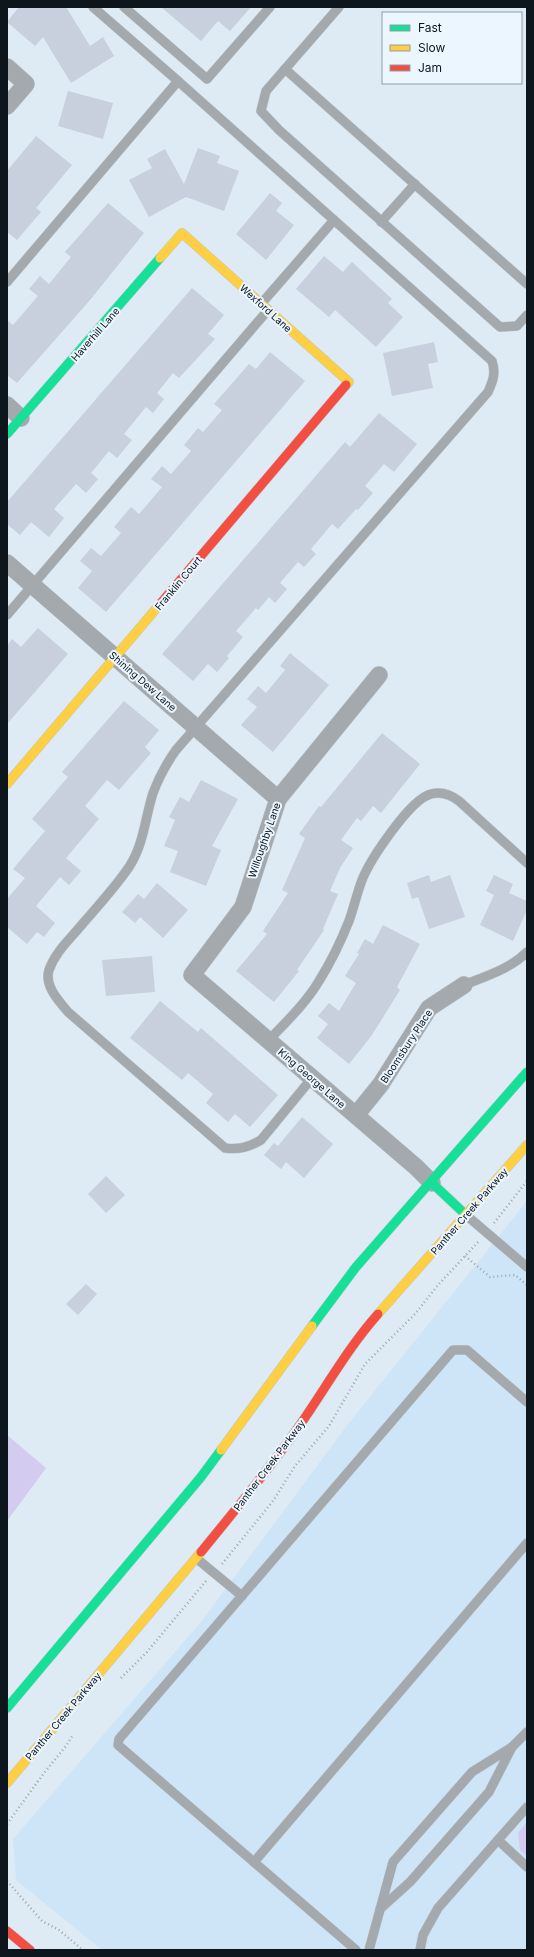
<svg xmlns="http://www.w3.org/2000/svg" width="534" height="1957" font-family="Inter,sans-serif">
  <rect width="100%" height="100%" fill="#deeaf4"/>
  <path fill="#cee5f8" d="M527 1201V1950H102L16 1880 13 1839 201 1622 349 1423Z"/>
  <g fill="#d4cbf0">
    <path d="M7 1435 46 1468 7 1521Z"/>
    <path d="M527 1822V1856L520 1850 518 1833Z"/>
  </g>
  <g fill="#c8d0de">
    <path d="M19 7H66L90 46 103 37 114 56 71 83 43 37 35 46 7 22Z"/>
    <path d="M161 7H251L230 31 218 21 201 41Z"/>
    <path d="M68 91 113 103 103 139 58 126Z"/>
    <path d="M36 136 72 165 36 208 41 212 17 240 7 232V171Z"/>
    <path d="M198 148 220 156 217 163 239 171 224 211 186 197 149 217 129 180 152 168 147 159 165 149 184 184Z"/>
    <path d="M270 193 282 203 276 211 294 225 266 260 236 234Z"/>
    <path d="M108 203 144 233 90 300 17 383 7 375V320L13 325 38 296 29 289 40 276 49 284 71 257 65 252Z"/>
    <path d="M324 256 343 272 352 262 392 299 388 303 403 317 376 347 335 310 329 317 296 289Z"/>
    <path d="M192 288 224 315 208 334 215 339 179 378 173 373 157 393 164 399 153 413 146 407 124 434 132 440 117 458 109 451 91 473 98 479 86 493 76 484 54 509 64 518 49 537 31 522 20 535 7 524V502Z"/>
    <path d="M434 342 438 362 428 364 433 388 392 396 383 353Z"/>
    <path d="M270 352 305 381 106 612 78 588 92 571 80 561 91 548 101 556 121 533 114 527 131 507 139 514 162 487 151 479 162 466 171 474 191 451 184 445 198 428 203 432 222 410 214 404 249 364 256 369Z"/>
    <path d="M379 413 417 444 394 472 384 464 365 486 373 493 358 510 356 509 338 529 332 524 311 549 316 554 304 567 298 562 280 583 287 589 275 603 269 597 258 610 256 608 236 631 243 637 227 656 229 658 217 672 208 664 193 681 162 654 345 442 350 447Z"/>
    <path d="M38 628 68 654 7 724V646L12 639 21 647Z"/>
    <path d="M290 653 329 685 273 752 241 725 257 707 247 699 258 686 266 693 285 670 280 666Z"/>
    <path d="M124 701 159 730 145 747 151 753 119 790 107 780 85 806 99 819 66 858 81 871 69 885 60 877 36 906 55 923 44 937 37 932 27 944 7 927V899L25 878 13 869 45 831 32 819 68 777 62 772Z"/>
    <path d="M382 733 420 764 381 813 373 806 361 821 357 818 341 840 353 848 340 868 330 891 338 894 323 929 324 930 297 970 299 971 274 1002 236 971 267 934 263 931 288 893 282 890 305 838 299 834 319 806 321 807Z"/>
    <path d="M201 780 238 799 212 846 221 850 206 886 170 872 178 851 164 846 175 820 169 817 180 797 189 802Z"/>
    <path d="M429 875 431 882 450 875 465 917 429 929 418 897 412 899 407 883Z"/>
    <path d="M494 875 513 884 509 893 527 901V910L513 941 480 925 494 895 486 891Z"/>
    <path d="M157 883 188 910 163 938 140 917 135 923 122 912 138 894 144 899Z"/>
    <path d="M383 925 420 944 397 987 400 990 372 1035 349 1064 317 1038 328 1024 318 1016 329 1003 339 1011 356 983 345 976 359 954 357 953 365 939 373 944Z"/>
    <path d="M152 956 155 992 106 996 102 960Z"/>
    <path d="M160 1001 198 1032 201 1028 278 1095 250 1127 235 1114 228 1122 206 1103 213 1094 188 1073 182 1080 130 1038Z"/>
    <path d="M302 1117 333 1144 304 1178 286 1162 281 1169 264 1155 274 1143 278 1146Z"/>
    <path d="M106 1176 125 1195 106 1213 88 1194Z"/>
    <path d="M86 1284 97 1294 78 1315 66 1304Z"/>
  </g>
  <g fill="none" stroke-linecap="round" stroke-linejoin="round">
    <defs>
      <g id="lane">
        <path d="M93 7 178 81"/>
        <path d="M124 7 207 79 270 7"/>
        <path d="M339 7 266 91 261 111 279 130 500 327 517 326 527 315"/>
        <path d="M285 69 527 284"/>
        <path d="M381 222 415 184"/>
        <path d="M7 282 178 81 492 361C496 373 493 381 488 392L176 750C166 764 159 777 153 793 145 818 144 844 129 867 114 889 96 908 79 928 68 941 55 953 49 970 44 986 59 1001 68 1012L225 1148C239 1150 249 1147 261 1140L312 1078"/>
        <path d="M261 304 334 220"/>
        <path d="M7 615 268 310"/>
        <path d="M464 985C486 976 510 969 527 952"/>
        <path d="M268 1041C286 1022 306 1003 319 981 331 962 341 941 349 921 354 907 357 893 362 880 370 860 410 799 431 794 442 791 451 795 459 801L527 863"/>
        <path d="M466 1215 527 1267"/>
        <path d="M196 1558 242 1596"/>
        <path d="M498 1840 527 1867"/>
        <path d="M254 1862 527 1543"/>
        <path d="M380 1909 410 1882 489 1792 512 1747"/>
        <path d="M356 1950 118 1745 119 1739 453 1350H467L527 1402"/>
        <path d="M369 1950 393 1862 472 1772 512 1747 527 1732"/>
        <path d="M420 1950 423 1935 438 1908 527 1807"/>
      </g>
      <g id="street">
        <path d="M7 67 26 84 7 106"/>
        <path d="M7 405 21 418"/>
        <path d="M7 563 278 799"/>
        <path d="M379 675 278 799 243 907 192 975 416 1167 432 1183"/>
        <path d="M356 1115 381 1084 429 1008 464 985"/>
      </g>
      <g id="fast">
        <path d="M7 434 160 258"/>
        <path d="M432 1183 466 1215"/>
        <path d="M312 1326 356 1267 527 1072"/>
        <path d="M7 1708 201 1477 221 1450"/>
      </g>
      <g id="slow">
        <path d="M160 258 182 233 349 382 346 385"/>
        <path d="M7 784 161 603"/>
        <path d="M378 1314 527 1145"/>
        <path d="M221 1450 312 1326"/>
        <path d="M7 1783 201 1552"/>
      </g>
      <g id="jam">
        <path d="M161 603 346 385"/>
        <path d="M201 1552C233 1513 266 1473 295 1432 323 1393 346 1350 378 1314"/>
        <path d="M7 1931 30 1950"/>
      </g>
    </defs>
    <use href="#lane" stroke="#bec8d0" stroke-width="10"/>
    <use href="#street" stroke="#bec8d0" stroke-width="18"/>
    <use href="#fast" stroke="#bec8d0" stroke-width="10"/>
    <use href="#slow" stroke="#bec8d0" stroke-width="10"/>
    <use href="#jam" stroke="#bec8d0" stroke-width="10"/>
    <g stroke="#a1a8ac" stroke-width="2.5" stroke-dasharray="1 3" stroke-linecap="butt">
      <path d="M494 1223 527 1181"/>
      <path d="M465 1256 490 1277 515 1275 527 1285"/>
      <path d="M222 1564 273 1501 295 1466 329 1426 365 1364 415 1314 438 1285 479 1241"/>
      <path d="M121 1678 147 1652 206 1581"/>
      <path d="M7 1824 44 1773 66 1746 73 1735"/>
      <path d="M7 1881 42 1921 59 1930 83 1950"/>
    </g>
    <use href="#lane" stroke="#a3a9ac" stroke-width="9"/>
    <use href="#street" stroke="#a3a9ac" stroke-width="17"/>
    <use href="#fast" stroke="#16e098" stroke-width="9"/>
    <use href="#slow" stroke="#ffcf43" stroke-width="9"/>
    <use href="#jam" stroke="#f24e42" stroke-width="9"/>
  </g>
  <g text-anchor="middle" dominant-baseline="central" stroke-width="4" stroke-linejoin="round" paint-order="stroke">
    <g font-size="10" fill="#0d161d" stroke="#ecf6ff">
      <text transform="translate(266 308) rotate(42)">Wexford Lane</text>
      <text transform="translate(95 334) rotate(-49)">Haverhill Lane</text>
      <text transform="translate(178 583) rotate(-50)">Franklin Court</text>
      <text transform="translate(143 681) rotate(41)">Shining Dew Lane</text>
      <text transform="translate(264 840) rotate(-71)">Willoughby Lane</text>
      <text transform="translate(406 1046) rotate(-57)">Bloomsbury Place</text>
      <text transform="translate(312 1078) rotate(41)">King George Lane</text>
      <text transform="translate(469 1211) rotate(-49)">Panther Creek Parkway</text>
      <text transform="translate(269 1465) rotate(-53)">Panther Creek Parkway</text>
      <text transform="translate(63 1716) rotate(-50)">Panther Creek Parkway</text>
    </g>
  </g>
  <rect width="534" height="1957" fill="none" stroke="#0d161d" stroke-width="16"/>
  <rect x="382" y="12" width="140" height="72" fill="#ecf6ff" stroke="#939ca5"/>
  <rect x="390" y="25" width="20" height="6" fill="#16e098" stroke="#939ca5"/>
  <text x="418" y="32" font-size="12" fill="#0d161d">Fast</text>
  <rect x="390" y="45" width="20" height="6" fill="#ffcf43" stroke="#939ca5"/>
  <text x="418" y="52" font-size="12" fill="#0d161d">Slow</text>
  <rect x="390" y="65" width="20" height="6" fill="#f24e42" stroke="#939ca5"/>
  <text x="418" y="72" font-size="12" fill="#0d161d">Jam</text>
</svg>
